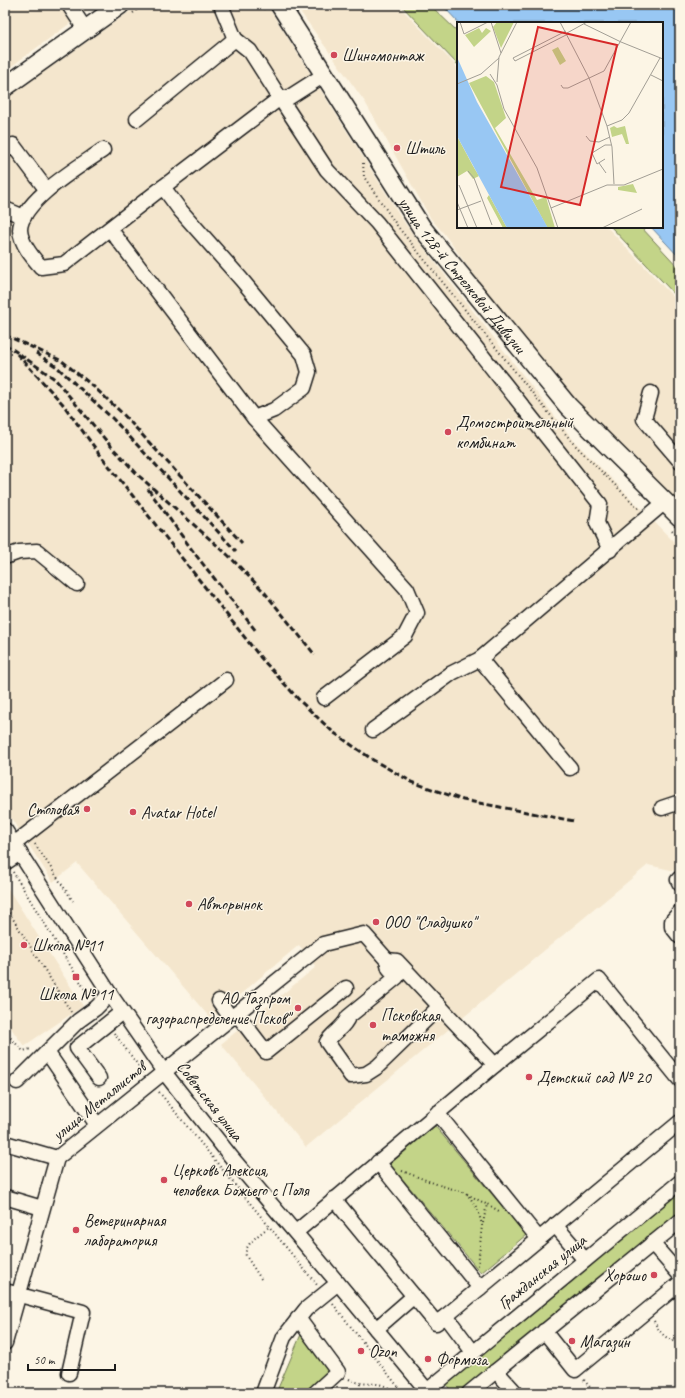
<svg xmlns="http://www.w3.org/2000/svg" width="685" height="1398" font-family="Caveat,sans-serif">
  <rect width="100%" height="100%" fill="#fcf5e5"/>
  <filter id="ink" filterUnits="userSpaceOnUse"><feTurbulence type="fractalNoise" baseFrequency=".025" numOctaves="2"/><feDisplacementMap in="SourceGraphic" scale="8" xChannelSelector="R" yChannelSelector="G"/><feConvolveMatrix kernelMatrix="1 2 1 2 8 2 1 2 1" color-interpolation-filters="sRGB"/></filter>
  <g filter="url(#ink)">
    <g fill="#f4e6cd">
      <path d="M5 5H95L5 71Z"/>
      <path d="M139 5H267L406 225 575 442 680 548V872L648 865 306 1147 221 1044 316 967 299 945 211 1019 77 863 53 882 5 809V99Z"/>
      <path d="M306 5H398L458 68V227H607L680 304V505L594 420 519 337 445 235 431 219 365 102 299 10Z"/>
      <path d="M5 884 83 1006 24 1046 5 1020Z"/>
    </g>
    <g fill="#c3d488" stroke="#707852">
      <path d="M401 5H430L458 32V65Z"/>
      <path d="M611 227H641L680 269V300Z"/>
      <path d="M435 1126 526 1235 481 1273 390 1164Z"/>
      <path d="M680 1189V1214L462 1393H453L444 1382Z"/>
      <path d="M302 1332 333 1371 310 1393H276Z"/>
    </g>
    <path fill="#98c7f3" stroke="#66839d" d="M442 5H680V258L651 227H662V23H459Z"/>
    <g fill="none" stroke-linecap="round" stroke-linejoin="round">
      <defs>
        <g id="minor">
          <path d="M69 5 85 29"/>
          <path d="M221 5 235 39 250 51 280 98H288L324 75"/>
          <path d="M137 119 235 39"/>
          <path d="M103 150C82 165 20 201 20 230 21 244 32 257 41 267L64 264 163 187 180 210 241 279 304 355 309 372 304 388 274 410 254 418"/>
          <path d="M5 151 13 145 46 189"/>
          <path d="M163 187 280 98 327 170 377 223 600 504 597 523 610 550"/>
          <path d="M5 209 24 217"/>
          <path d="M110 229 254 418 407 589 417 613 405 636 324 698"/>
          <path d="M651 393 644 419 680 461"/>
          <path d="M5 557 19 552 37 551 77 584"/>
          <path d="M373 730 452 673 480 659"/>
          <path d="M570 768 480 659 665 502"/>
          <path d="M662 808 680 802"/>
          <path d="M5 830 110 994 164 1072 232 1158 338 1283 429 1393"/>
          <path d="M14 844 226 680"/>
          <path d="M5 863 20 853"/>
          <path d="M680 878 678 880 680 884"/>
          <path d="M680 912 672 921V927L680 937"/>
          <path d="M387 960 397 961 495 1065"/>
          <path d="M219 1001 231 1018"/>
          <path d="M237 1014 266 1052 346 988"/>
          <path d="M47 1052 97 1125"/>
          <path d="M99 1078 77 1048 122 1012"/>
          <path d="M17 1082 78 1021 96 1008 110 994"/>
          <path d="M437 1113 539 1239"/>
          <path d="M5 1143 57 1158"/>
          <path d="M378 1162 480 1288"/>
          <path d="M5 1197 42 1208"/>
          <path d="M334 1199 436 1323 446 1316 473 1352"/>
          <path d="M555 1225 585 1260"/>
          <path d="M296 1232 495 1065 599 980 680 1080"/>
          <path d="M652 1243 680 1275"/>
          <path d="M5 1291 83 1312 69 1373"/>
          <path d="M446 1316 680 1122"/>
          <path d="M298 1318 338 1372 315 1393"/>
          <path d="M376 1329 414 1296"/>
          <path d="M544 1331 575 1370 680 1283"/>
          <path d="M5 1343 57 1158 323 944 364 934 387 960 389 968 397 977 348 1017C344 1028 333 1032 327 1042L351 1076 366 1074 377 1067 440 1006"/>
          <path d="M496 1371 516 1393"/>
          <path d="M427 1391 680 1182"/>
          <path d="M263 1393 284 1337 306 1309 338 1283"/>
          <path d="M469 1393 680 1221"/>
        </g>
        <g id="major">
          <path id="s1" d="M280 5 422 228 568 406 680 517"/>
          <path d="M5 87 120 5"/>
        </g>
      </defs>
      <use href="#minor" stroke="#1c1c1c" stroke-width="17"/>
      <use href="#major" stroke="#1c1c1c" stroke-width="21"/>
      <g stroke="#1c1c1c" stroke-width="2" stroke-dasharray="1 3" stroke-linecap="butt">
        <path d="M262 5 265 10"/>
        <path d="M133 13 143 5"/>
        <path d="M5 105 9 102"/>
        <path d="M363 163 364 177 398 227 436 274 573 443 639 509"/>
        <path d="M672 530 680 538"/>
        <path d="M35 844 73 901"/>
        <path d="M13 872 89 996"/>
        <path d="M5 906 71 1012"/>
        <path d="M5 1032 23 1051 31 1049"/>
        <path d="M114 1033 144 1073"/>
        <path d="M159 1092 317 1285"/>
        <path d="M402 1171 439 1185 466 1193 471 1199 478 1210 482 1225 478 1266"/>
        <path d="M467 1194 486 1204"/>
        <path d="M483 1223 487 1204 499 1211"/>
        <path d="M261 1279 246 1256C243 1244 262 1233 270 1226"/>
        <path d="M333 1304 403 1393"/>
        <path d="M654 1321C660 1334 666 1339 680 1344"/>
        <path d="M349 1379C368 1389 377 1377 396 1393"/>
        <path d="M584 1380 595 1393"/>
        <path d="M359 1393 360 1384"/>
      </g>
      <use href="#minor" stroke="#fcf5e5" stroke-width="14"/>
      <use href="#major" stroke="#fcf5e5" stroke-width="18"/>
      <g stroke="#1c1c1c" stroke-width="3" stroke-dasharray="6 3" stroke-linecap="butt">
        <path d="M5 335 62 361 94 387 122 413 242 543"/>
        <path d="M5 344 55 379 109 444 139 476 229 556 265 593 315 655"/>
        <path d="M36 353 57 367 113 419 236 551"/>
        <path d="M17 354 62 403 98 452 261 658 301 702 333 732 373 760 412 782 463 800 574 821"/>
        <path d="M148 489 195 554 256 631"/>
      </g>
    </g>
  </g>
  <g fill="#d1495b" stroke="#fcf5e5" stroke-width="1.5">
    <circle cx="334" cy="55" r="4"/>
    <circle cx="397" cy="148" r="4"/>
    <circle cx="448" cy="432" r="4"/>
    <circle cx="87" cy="809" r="4"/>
    <circle cx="133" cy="812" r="4"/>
    <circle cx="189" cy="904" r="4"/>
    <circle cx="376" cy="922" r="4"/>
    <circle cx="24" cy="945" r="4"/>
    <rect x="72" y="973" width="8" height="8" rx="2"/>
    <circle cx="298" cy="1008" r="4"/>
    <circle cx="373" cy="1025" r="4"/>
    <circle cx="529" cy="1077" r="4"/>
    <circle cx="164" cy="1180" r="4"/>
    <circle cx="76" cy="1230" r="4"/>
    <circle cx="654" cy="1275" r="4"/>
    <circle cx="572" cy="1341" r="4"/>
    <circle cx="361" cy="1351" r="4"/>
    <circle cx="428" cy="1359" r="4"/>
  </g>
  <g text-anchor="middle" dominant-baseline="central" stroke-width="3" stroke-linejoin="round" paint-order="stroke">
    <g font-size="17" fill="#1c1c1c" stroke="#fcf5e5" text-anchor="start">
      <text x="342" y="55">Шиномонтаж</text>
      <text x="405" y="148">Штиль</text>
      <text x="456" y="422">Домостроительный<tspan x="456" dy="20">комбинат</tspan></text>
      <text x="79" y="809" text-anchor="end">Столовая</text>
      <text x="141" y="812">Avatar Hotel</text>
      <text x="197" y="904">Авторынок</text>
      <text x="384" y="922">ООО "Сладушко"</text>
      <text x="32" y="945">Школа №11</text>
      <text x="76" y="994" text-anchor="middle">Школа № 11</text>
      <text x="290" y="998" text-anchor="end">АО "Газпром<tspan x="290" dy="20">газораспределение Псков"</tspan></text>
      <text x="381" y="1015">Псковская<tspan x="381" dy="20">таможня</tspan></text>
      <text x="537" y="1077">Детский сад № 20</text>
      <text x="172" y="1170">Церковь Алексия,<tspan x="172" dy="20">человека Божьего с Поля</tspan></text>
      <text x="84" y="1220">Ветеринарная<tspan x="84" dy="20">лаборатория</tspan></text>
      <text x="646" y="1275" text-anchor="end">Хорошо</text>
      <text x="580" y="1341">Магазин</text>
      <text x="369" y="1351">Ozon</text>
      <text x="436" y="1359">Формоза</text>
    </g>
    <g font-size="17" fill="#1c1c1c" stroke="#fcf5e5">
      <text stroke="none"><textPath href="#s1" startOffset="326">улица 128-й Стрелковой Дивизии</textPath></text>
      <text transform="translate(99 1101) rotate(-39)">улица Металлистов</text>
      <text transform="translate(210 1101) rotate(52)">Советская улица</text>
      <text transform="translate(542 1272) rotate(-39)">Гражданская улица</text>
    </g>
  </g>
  <g transform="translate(457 22)">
    <rect width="206" height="206" fill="#fcf5e5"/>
    <path d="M40 0H57L44 26 36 5ZM22 6 25 11 29 6 34 9 17 25 8 13ZM101 25 109 39 103 43 95 28ZM29 54 37 60 49 96 38 106 80 178 89 175 98 206 90 205 12 61ZM157 104 160 106 168 104 172 122H169L165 112 155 115 153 106ZM0 114 16 144 22 154 16 157 10 149 0 155ZM176 162 180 171 161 168V165ZM32 173 50 206H46L30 176Z" fill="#c3d488"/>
    <path d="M0 35 20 80 91 206H50L0 114Z" fill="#98c7f3"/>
    <path fill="none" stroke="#a29e95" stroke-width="1" d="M3 0 7 12 31 0M34 0 44 31M103 0 132 56 150 104 155 125 157 162M127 2 164 20 206 37M109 9 56 36 58 39 111 12M110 11 130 0M33 52 40 63 47 87 80 146 101 206M194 53 206 59M40 60 42 35 60 0M0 62 24 52 42 36M104 63 106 66H111L147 49 174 0M150 104 165 98 172 91 203 36M129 114 133 119 142 120 153 115M148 137 140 142 135 131 148 123H154M142 141 149 151M11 149 17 156 35 203M2 163 20 206M0 180 11 206M94 186 150 163H167L206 147M0 188 24 179M145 206 185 187"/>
    <path fill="#d62828" fill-opacity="0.15" stroke="#d62828" stroke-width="2" d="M81 5 160 23 123 183 44 165Z"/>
    <rect width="206" height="206" fill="none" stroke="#1c1c1c" stroke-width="2"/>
  </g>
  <rect width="685" height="1398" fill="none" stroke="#fcf5e5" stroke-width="20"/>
  <rect x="10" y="10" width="665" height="1378" fill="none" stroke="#1c1c1c" stroke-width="1.5" filter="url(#ink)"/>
  <path d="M28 1364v6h87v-6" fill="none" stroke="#1c1c1c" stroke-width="2"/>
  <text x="34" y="1364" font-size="12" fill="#1c1c1c" stroke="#fcf5e5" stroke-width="3" paint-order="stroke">50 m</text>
</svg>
